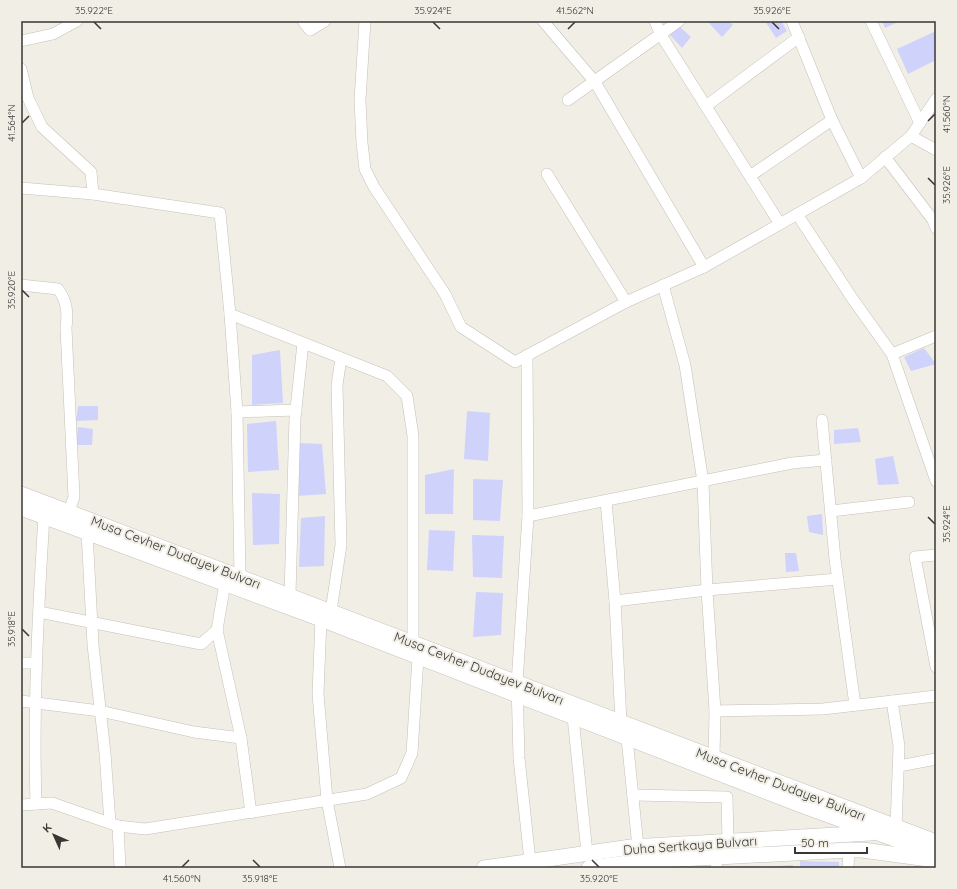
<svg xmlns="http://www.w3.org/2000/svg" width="957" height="889" font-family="Quicksand,sans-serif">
  <rect width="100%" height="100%" fill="#f1eee6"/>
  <g fill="#cfd2fb">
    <path d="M711 21H729L733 25 722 37 709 23Z"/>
    <path d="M765 21H781L787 31 776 38Z"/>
    <path d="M882 21H900L885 28Z"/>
    <path d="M679 26 691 37 682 48 670 35Z"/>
    <path d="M936 31V60L908 74 897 49Z"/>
    <path d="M924 348 936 364 911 371 904 357Z"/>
    <path d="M280 350 283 403 252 405V355Z"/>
    <path d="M78 406H98V420L76 421Z"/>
    <path d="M467 411 490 413 488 461 464 459Z"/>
    <path d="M276 421 279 470 248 472 247 424Z"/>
    <path d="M78 427 93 429 92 445H76Z"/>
    <path d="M858 428 861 442 834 444V430Z"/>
    <path d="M298 443 322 444 326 494 297 496Z"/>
    <path d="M893 456 899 484 878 485 875 459Z"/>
    <path d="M454 469 453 514H425V475Z"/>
    <path d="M473 479 503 480 500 521 473 520Z"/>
    <path d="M252 493 280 494 279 544 253 545Z"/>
    <path d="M822 514 823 535 809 532 807 516Z"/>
    <path d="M325 516 324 566 299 567 301 518Z"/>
    <path d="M429 530 455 531 453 571 427 570Z"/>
    <path d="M472 535 504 536 502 578 473 577Z"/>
    <path d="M785 553H796L799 571 786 572Z"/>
    <path d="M476 592 503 593 501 635 473 637Z"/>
    <path d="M800 861 839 862V868H800Z"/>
    <path d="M793 865V868H765V867Z"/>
    <path d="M757 866V868H737V867Z"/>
  </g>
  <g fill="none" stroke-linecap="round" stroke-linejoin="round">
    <defs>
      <g id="street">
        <path d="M303 21 310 30 325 21"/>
        <path d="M365 21 360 100 362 143 365 169 374 187 445 294 461 327 515 362 626 302 704 267 861 178 911 136 936 99"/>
        <path d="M543 21 595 82 704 267"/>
        <path d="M655 21 661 35 780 224"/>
        <path d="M792 21 832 120 861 178"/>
        <path d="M871 21 920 123"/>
        <path d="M21 41 53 34 77 21"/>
        <path d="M21 69 28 98 42 127 91 172 93 194"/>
        <path d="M568 100 679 21"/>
        <path d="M706 106 799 37"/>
        <path d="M911 136 936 150"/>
        <path d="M885 157 933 220 936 228"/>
        <path d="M547 174 626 302"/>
        <path d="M750 176 832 120"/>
        <path d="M21 188 93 194 220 213 230 314 237 412 240 576"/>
        <path d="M797 214 852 298 892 354 936 481"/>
        <path d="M21 285 58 289C67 301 68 313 66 328L74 497 69 511"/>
        <path d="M663 285 685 365 703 482 707 590 715 711 714 758"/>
        <path d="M230 314 387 376 407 396 413 436V643"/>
        <path d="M892 354 936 336"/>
        <path d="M527 355 528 516 517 683 519 758 530 861"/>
        <path d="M237 412 296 410"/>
        <path d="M822 420 835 559 855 705"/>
        <path d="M606 501 615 601 621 723"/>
        <path d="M831 511 909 502"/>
        <path d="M528 516 792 463 826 460"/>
        <path d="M87 532 93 645 105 753 110 823"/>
        <path d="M936 555 915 557 936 667"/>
        <path d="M225 583 217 630 241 738 251 813"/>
        <path d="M290 595 295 418 303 343"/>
        <path d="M615 601 707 590 838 579"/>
        <path d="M331 611 341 545 337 385 341 358"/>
        <path d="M39 612 201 644 217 630"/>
        <path d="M321 619 318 694 327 800 340 868"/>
        <path d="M21 663H36"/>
        <path d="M21 701 100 711 194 732 241 738"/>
        <path d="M892 701 899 746 896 828"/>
        <path d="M715 711 823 709 936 696"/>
        <path d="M573 717 587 853"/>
        <path d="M627 738 638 847"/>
        <path d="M899 766 936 759"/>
        <path d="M633 795 727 797 728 842"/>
        <path d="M36 804C33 708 38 613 44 516"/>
        <path d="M21 805 52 803 118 826 145 829 367 794 401 778 412 753 418 657"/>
        <path d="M118 826 120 868"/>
        <path d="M715 858 717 868"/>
        <path d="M848 868 849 850"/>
      </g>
      <g id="secondary">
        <path d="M21 494 936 842"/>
        <path d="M21 508 321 619 801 805 936 854"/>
        <path d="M484 868 631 847 871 833"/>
        <path d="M589 868 643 861 849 850H862L936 860"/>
      </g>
    </defs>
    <use href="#street" stroke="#c4c1b9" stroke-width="12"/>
    <use href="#secondary" stroke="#c4c1b9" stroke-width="16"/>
    <use href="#street" stroke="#fff" stroke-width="11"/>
    <use href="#secondary" stroke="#fff" stroke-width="15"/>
  </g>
  <path fill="none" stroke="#383734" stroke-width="1.5" d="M94 22 101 29M433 22 440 29M772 22 779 29M568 29 575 22M928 121 935 114M22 123 29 116M928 178 935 185M22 290 29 297M928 517 935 524M22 629 29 636M253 860 260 867M592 860 599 867M182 867 189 860"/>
  <g text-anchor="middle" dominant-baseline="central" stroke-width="4" stroke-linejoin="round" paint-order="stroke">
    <g font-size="13" fill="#383734" stroke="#f1eee6">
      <text transform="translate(176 552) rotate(21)">Musa Cevher Dudayev Bulvarı</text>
      <text transform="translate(479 668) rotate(21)">Musa Cevher Dudayev Bulvarı</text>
      <text transform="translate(781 784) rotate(21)">Musa Cevher Dudayev Bulvarı</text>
      <text transform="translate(690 845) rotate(-4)">Duha Sertkaya Bulvarı</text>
    </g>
  </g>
  <rect width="957" height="889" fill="none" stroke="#f1eee6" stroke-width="44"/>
  <g transform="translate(54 835) rotate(315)" stroke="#f1eee6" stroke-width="3" paint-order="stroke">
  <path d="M0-3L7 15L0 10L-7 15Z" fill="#383734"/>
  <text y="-6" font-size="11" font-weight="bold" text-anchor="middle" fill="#383734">K</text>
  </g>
  <path d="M795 847v6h72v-6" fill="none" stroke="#383734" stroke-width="2"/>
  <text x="801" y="847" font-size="12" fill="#383734" stroke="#f1eee6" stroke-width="3" paint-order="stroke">50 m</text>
  <rect x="22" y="22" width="913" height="845" fill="none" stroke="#383734" stroke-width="1.5"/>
  <g font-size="10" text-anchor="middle" fill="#383734">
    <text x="94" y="14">35.922°E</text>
    <text x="433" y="14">35.924°E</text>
    <text x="575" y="14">41.562°N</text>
    <text x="772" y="14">35.926°E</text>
    <text transform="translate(946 114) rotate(-90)" y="4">41.560°N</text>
    <text transform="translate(11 123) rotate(-90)" y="4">41.564°N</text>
    <text transform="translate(946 185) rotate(-90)" y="4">35.926°E</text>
    <text transform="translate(11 290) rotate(-90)" y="4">35.920°E</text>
    <text transform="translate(946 524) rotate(-90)" y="4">35.924°E</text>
    <text transform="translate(11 629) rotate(-90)" y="4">35.918°E</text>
    <text x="182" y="882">41.560°N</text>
    <text x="260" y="882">35.918°E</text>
    <text x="599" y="882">35.920°E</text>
  </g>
</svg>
